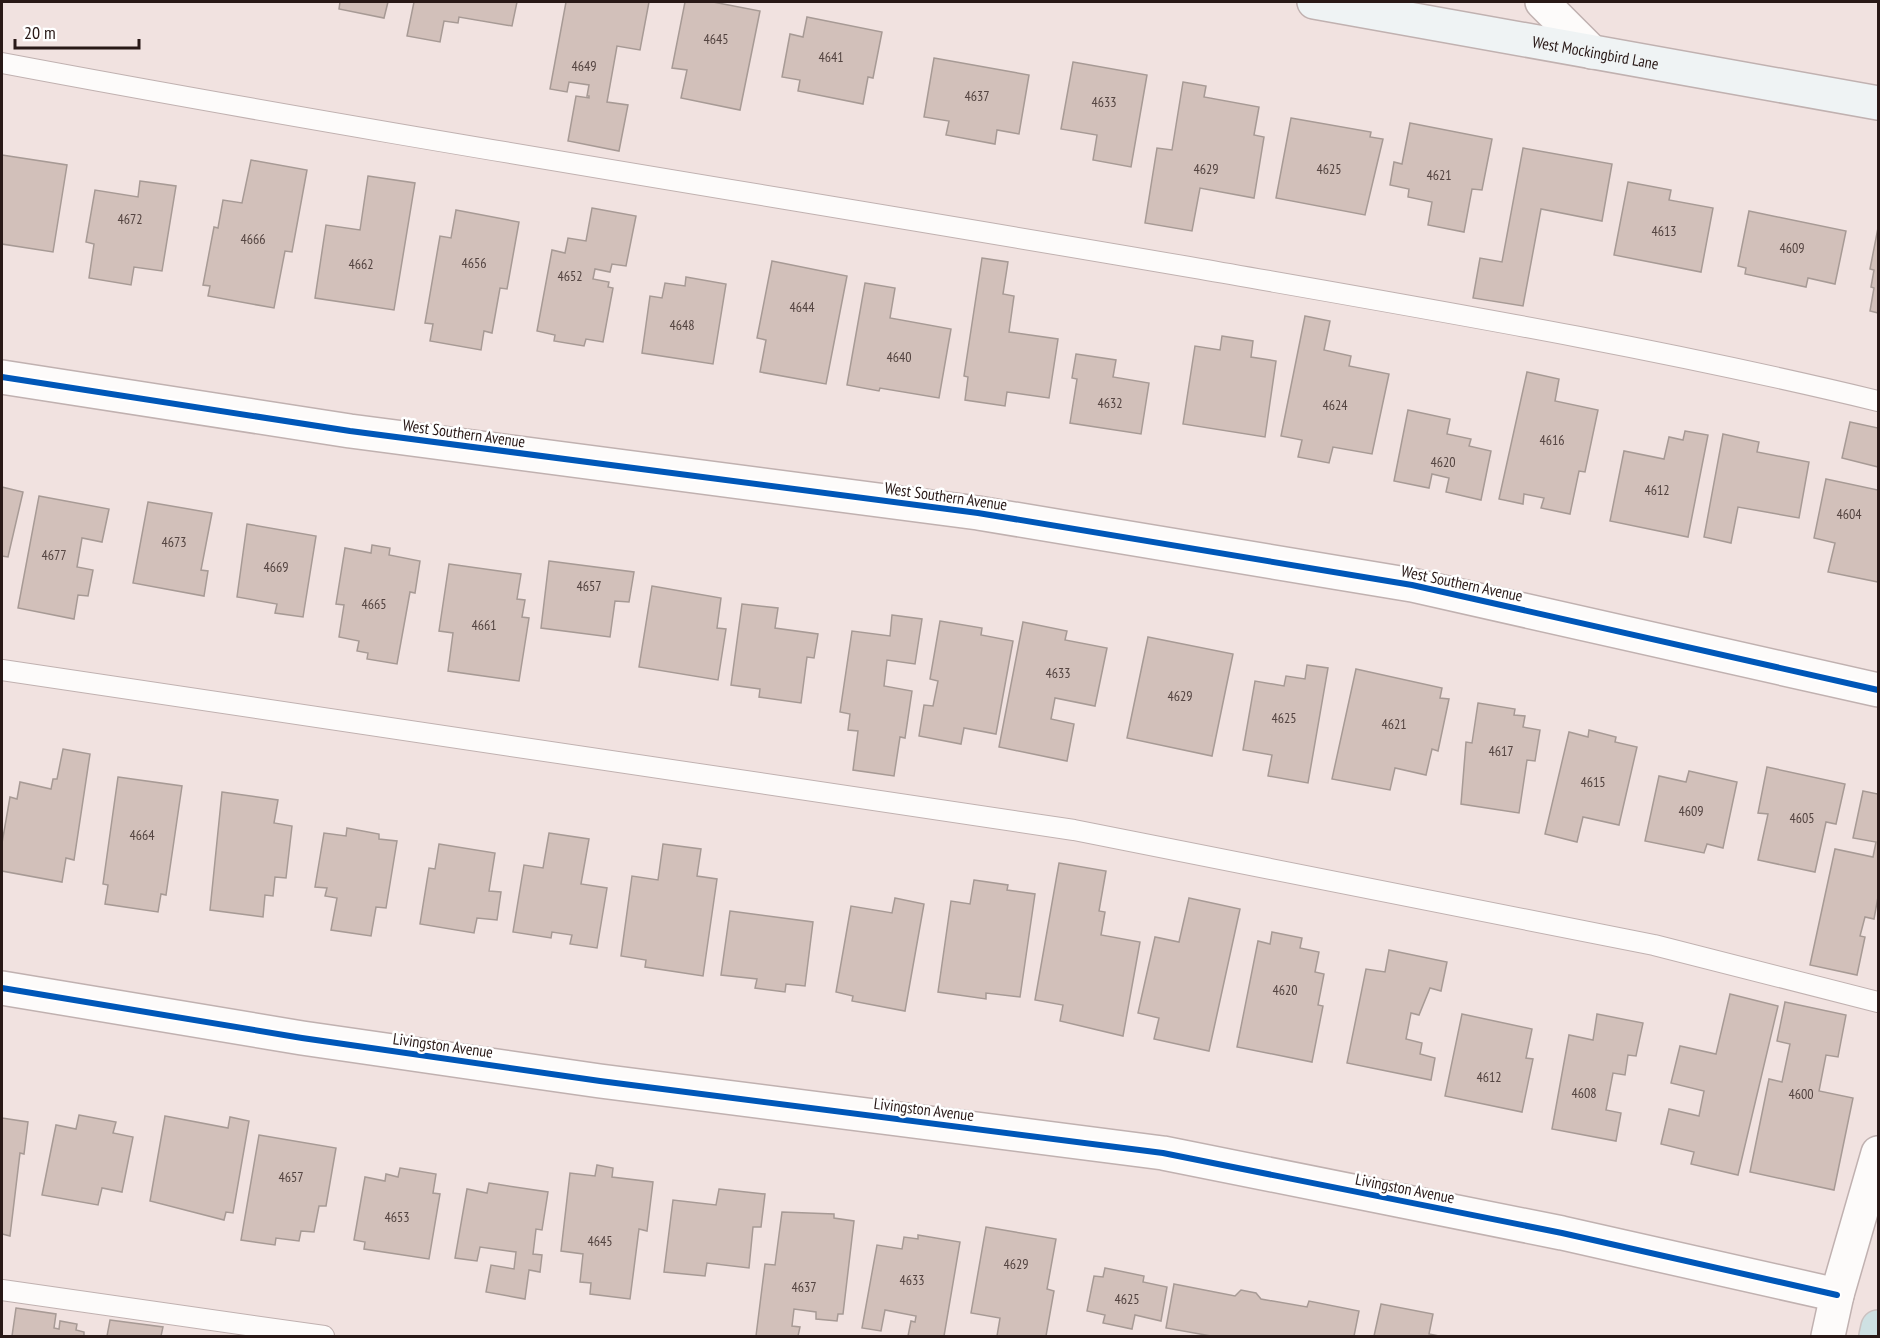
<svg xmlns="http://www.w3.org/2000/svg" width="1880" height="1338" font-family="'PT Sans Narrow',sans-serif">
  <rect width="100%" height="100%" fill="#f1e2e0"/>
  <g fill="#d2c0ba" stroke="#a79a95" stroke-width="1.5">
    <path d="M340 2H388L384 18 339 9Z"/>
    <path d="M414 2H517L512 26 459 17 458 23 444 21 440 42 407 36Z"/>
    <path d="M566 2H649L640 50 617 46 607 102 628 105 619 151 568 141 576 96 589 98V96H587L589 85 569 82 567 92 550 89Z"/>
    <path d="M685 2H713L760 11 740 110 681 98 687 70 672 68Z"/>
    <path d="M807 17 882 32 873 78 868 77 863 104 798 91 800 80 782 77 790 34 803 37Z"/>
    <path d="M934 58 1029 75 1019 134 997 130 995 144 946 135 949 121 924 117Z"/>
    <path d="M1073 62 1147 75 1131 167 1093 160 1097 135 1061 129Z"/>
    <path d="M1183 82 1206 86 1204 97 1259 107 1254 135 1264 137 1254 198 1200 188 1192 231 1145 223 1157 148 1172 150Z"/>
    <path d="M1291 118 1371 132 1370 137 1383 139 1365 215 1276 198Z"/>
    <path d="M1410 123 1492 139 1482 190 1472 189 1464 232 1428 225 1432 202 1408 197 1409 189 1390 185 1394 162 1402 164Z"/>
    <path d="M1523 148 1612 164 1602 221 1541 209 1523 306 1473 298 1480 258 1502 262Z"/>
    <path d="M2 155 67 165 53 252 2 244Z"/>
    <path d="M251 160 307 170 292 252 285 251 274 308 208 296 210 286 203 285 214 227 218 228 223 200 242 203Z"/>
    <path d="M368 176 415 183 394 310 315 298 326 225 360 230Z"/>
    <path d="M140 181 176 186 162 271 134 267 131 285 89 278 94 244 86 242 95 190 138 197Z"/>
    <path d="M1628 182 1671 190 1669 200 1713 208 1701 272 1614 255Z"/>
    <path d="M592 208 636 216 626 266 612 264 610 272 595 269 593 279 609 282 608 287 613 288 603 342 586 339 584 346 554 341 555 335 537 331 552 250 565 253 568 238 586 241Z"/>
    <path d="M456 210 519 222 507 289 500 288 492 333 484 331 481 350 430 341 433 324 425 323 440 236 451 238Z"/>
    <path d="M1749 211 1846 231 1835 284 1808 278 1806 287 1745 274 1746 268 1738 266Z"/>
    <path d="M1878 228V313L1870 311 1874 288 1871 287 1874 270 1870 269Z"/>
    <path d="M982 258 1008 262 1003 294 1014 296 1009 332 1058 339 1049 398 1007 392 1005 406 965 400 968 377 964 376Z"/>
    <path d="M772 261 847 276 826 384 760 372 766 340 757 338Z"/>
    <path d="M686 277 726 284 713 364 642 353 650 296 662 298 665 283 685 286Z"/>
    <path d="M865 283 895 288 890 318 951 329 939 398 880 388 879 391 847 385Z"/>
    <path d="M1305 316 1330 321 1324 350 1351 356 1349 366 1389 374 1372 454 1333 447 1329 463 1298 457 1302 440 1281 436Z"/>
    <path d="M1222 336 1253 341 1251 357 1276 361 1265 437 1183 424 1195 346 1220 350Z"/>
    <path d="M1076 354 1116 360 1113 377 1149 383 1141 434 1070 423 1077 379 1072 378Z"/>
    <path d="M1527 372 1559 379 1555 401 1598 410 1585 472 1579 471 1570 514 1541 508 1544 498 1524 494 1523 504 1499 499Z"/>
    <path d="M1408 410 1450 419 1447 434 1471 439 1469 446 1491 451 1481 500 1446 492 1449 478 1432 474 1429 488 1394 481Z"/>
    <path d="M1850 422 1878 428V467L1842 458Z"/>
    <path d="M1685 431 1708 435 1688 537 1610 521 1624 451 1664 459 1669 437 1683 440Z"/>
    <path d="M1723 434 1759 442 1757 452 1809 462 1799 518 1738 507 1731 543 1704 537Z"/>
    <path d="M1826 479 1878 490V582L1828 572 1835 543 1814 538Z"/>
    <path d="M2 487 23 492 8 557 2 556Z"/>
    <path d="M39 496 109 509 102 542 82 538 77 567 93 570 88 596 78 595 74 619 18 608Z"/>
    <path d="M148 502 212 513 201 570 208 571 204 596 133 583Z"/>
    <path d="M247 524 316 536 303 617 275 613 277 604 237 597Z"/>
    <path d="M372 545 390 548 389 555 420 561 415 593 410 592 397 664 367 659 368 653 357 651 359 641 339 637 344 605 336 604 345 548 371 553Z"/>
    <path d="M549 561 634 572 629 602 615 601 610 637 541 628Z"/>
    <path d="M449 564 521 574 517 599 525 600 522 617 529 618 519 681 448 671 453 633 439 631Z"/>
    <path d="M652 586 721 598 717 628 726 629 718 680 639 667Z"/>
    <path d="M742 604 778 608 775 628 818 634 814 658 807 657 801 703 759 697 760 689 731 685Z"/>
    <path d="M892 615 922 619 915 664 887 660 884 686 912 691 905 738 900 737 894 776 853 770 858 731 848 730 850 714 840 712 852 631 890 636Z"/>
    <path d="M940 621 982 628 981 635 1013 641 996 734 964 728 961 744 919 736 924 705 933 706 938 681 930 679Z"/>
    <path d="M1023 622 1067 631 1065 640 1107 648 1095 706 1055 698 1051 719 1074 724 1067 761 999 747Z"/>
    <path d="M1148 637 1233 654 1212 756 1127 738Z"/>
    <path d="M1307 665 1328 668 1308 783 1268 776 1272 755 1243 750 1255 681 1284 686 1286 676 1305 679Z"/>
    <path d="M1356 669 1442 688 1440 698 1449 699 1438 751 1432 749 1426 775 1395 768 1390 790 1332 779Z"/>
    <path d="M1478 703 1515 709 1514 715 1525 716 1523 727 1540 730 1535 761 1527 760 1519 813 1461 804 1466 742 1472 743Z"/>
    <path d="M1589 730 1616 737 1615 742 1637 747 1619 825 1583 817 1577 842 1545 834 1569 732 1588 737Z"/>
    <path d="M63 749 90 754 74 860 66 858 62 882 2 871V843L10 797 17 799 20 782 51 789 53 779H57Z"/>
    <path d="M1767 767 1845 784 1836 824 1826 822 1815 872 1758 860 1768 814 1758 813Z"/>
    <path d="M1689 771 1737 782 1723 848 1707 844 1704 853 1645 841 1659 776 1686 782Z"/>
    <path d="M118 777 182 786 166 895 161 894 158 912 105 904 108 885 103 884Z"/>
    <path d="M1863 791 1878 794V897L1874 919 1865 917 1860 936 1865 937 1857 975 1810 965 1835 849 1873 857 1876 842 1853 838Z"/>
    <path d="M222 792 278 800 274 823 292 826 286 878 275 877 273 896 265 895 263 917 210 910Z"/>
    <path d="M347 828 379 834V839L397 841 386 908 376 907 371 936 331 930 337 898 325 896 327 888 315 887 324 833 346 836Z"/>
    <path d="M549 833 589 839 581 884 607 888 597 948 570 944 572 935 552 932 551 938 513 932 524 865 543 868Z"/>
    <path d="M439 844 495 853 489 891 501 892 497 920 477 918 474 933 420 924 429 868 435 869Z"/>
    <path d="M663 844 701 849 697 876 717 879 703 976 645 967 646 960 621 956 632 876 658 880Z"/>
    <path d="M1059 863 1106 871 1099 911 1105 912 1101 935 1140 942 1123 1036 1060 1021 1063 1005 1035 1000Z"/>
    <path d="M974 880 1008 885 1007 890 1035 894 1020 997 986 993V999L938 992 951 901 970 904Z"/>
    <path d="M895 898 924 904 905 1011 852 1001 853 996 836 992 851 906 892 913Z"/>
    <path d="M1189 898 1240 909 1209 1051 1154 1039 1159 1018 1138 1013 1155 937 1179 942Z"/>
    <path d="M730 911 813 922 805 986 786 984 785 992 755 988 757 979 721 975Z"/>
    <path d="M1272 932 1302 938 1300 948 1319 952 1315 972 1324 974 1318 1005 1323 1006 1312 1062 1237 1047 1258 941 1270 944Z"/>
    <path d="M1389 950 1447 962 1441 991 1430 988 1419 1015 1411 1013 1406 1039 1422 1043 1420 1054 1435 1058 1431 1080 1347 1063 1366 969 1385 972Z"/>
    <path d="M1730 994 1778 1006 1738 1175 1691 1164 1694 1152 1661 1144 1669 1109 1699 1116 1704 1091 1671 1083 1680 1046 1716 1054Z"/>
    <path d="M1785 1002 1846 1015 1838 1057 1826 1055 1819 1091 1853 1098 1834 1190 1750 1172 1769 1079 1782 1082 1790 1044 1777 1041Z"/>
    <path d="M1462 1014 1532 1029 1526 1058 1533 1059 1522 1112 1445 1096Z"/>
    <path d="M1597 1014 1643 1023 1636 1056 1628 1055 1625 1075 1613 1073 1606 1110 1621 1113 1616 1141 1552 1129 1569 1035 1593 1040Z"/>
    <path d="M79 1115 116 1122 113 1133 133 1137 122 1192 102 1188 98 1205 42 1195 56 1125 76 1129Z"/>
    <path d="M165 1116 228 1128 230 1117 249 1121 233 1213 226 1212 224 1220 150 1201Z"/>
    <path d="M2 1118 28 1122 24 1154 20 1153 10 1236 2 1234Z"/>
    <path d="M259 1135 336 1148 326 1206H319L314 1232 301 1231 299 1241 276 1238 275 1245 241 1240Z"/>
    <path d="M597 1165 613 1168 612 1177 653 1182 647 1231 639 1229 630 1299 590 1294 591 1283 580 1282 583 1254 561 1251 570 1173 595 1176Z"/>
    <path d="M400 1168 436 1174 433 1193 440 1194 429 1259 364 1249 365 1242 354 1240 365 1177 385 1181 386 1174 398 1177Z"/>
    <path d="M489 1183 548 1192 542 1230 536 1229 533 1254 542 1255 540 1272 529 1270 525 1299 486 1292 491 1265 514 1269 516 1252 480 1247 477 1261 455 1258 467 1189 487 1193Z"/>
    <path d="M719 1189 765 1194 761 1227H753L749 1268 707 1263 705 1276 664 1272 673 1200 716 1205Z"/>
    <path d="M782 1212 834 1214V1218L854 1221 843 1314H838L837 1321 816 1319V1312L794 1309 792 1326 800 1327 798 1336H756L765 1264 775 1265Z"/>
    <path d="M986 1227 1056 1239 1047 1289 1054 1291 1046 1336H997L1000 1318 971 1313Z"/>
    <path d="M918 1235 960 1242 944 1336H908L911 1321 915 1322 916 1316 885 1310 881 1331 862 1328 877 1245 902 1249 904 1237 918 1239Z"/>
    <path d="M1105 1268 1144 1276 1143 1282 1167 1287 1161 1321 1135 1315 1132 1329 1103 1323 1105 1315 1087 1311 1094 1276 1103 1277Z"/>
    <path d="M1174 1284 1235 1296 1241 1290 1256 1293 1261 1299 1307 1307 1309 1301 1359 1311 1354 1336H1356H1211L1166 1328Z"/>
    <path d="M1381 1304 1433 1314 1429 1334 1439 1336H1374Z"/>
    <path d="M16 1308 56 1314 54 1328 59 1329 60 1321 77 1324 76 1330 84 1332V1336H12Z"/>
    <path d="M110 1320 163 1327 161 1336H107Z"/>
  </g>
  <g fill="none" stroke-linecap="round" stroke-linejoin="round">
    <defs>
      <g id="service">
        <path d="M2 63C400 138 801 200 1201 269 1428 309 1655 347 1878 401"/>
        <path d="M2 670 1074 830 1654 945 1878 1002"/>
        <path d="M2 1290 324 1336"/>
      </g>
      <g id="minor">
        <path d="M1542 2 1592 52"/>
        <path d="M2 377 350 431 978 513 1412 585 1878 690"/>
        <path d="M2 988 302 1038 600 1081 1163 1153 1562 1233 1837 1295"/>
      </g>
      <path id="tertiary" d="M1828 1336 1837 1295 1878 1153"/>
      <g id="secondary">
        <path id="s1" d="M1314 2 1878 103"/>
      </g>
      <path id="motorway" d="M1876 1336 1878 1327"/>
    </defs>
    <use href="#service" stroke="#c0b1b0" stroke-width="22"/>
    <use href="#minor" stroke="#c0b1b0" stroke-width="36"/>
    <use href="#tertiary" stroke="#c0b1b0" stroke-width="36"/>
    <use href="#secondary" stroke="#c0b1b0" stroke-width="36"/>
    <use href="#motorway" stroke="#cbc2c1" stroke-width="36"/>
    <use href="#service" stroke="#fdfbfa" stroke-width="20"/>
    <use href="#minor" stroke="#fdfbfa" stroke-width="33"/>
    <use href="#tertiary" stroke="#fdfbfa" stroke-width="33"/>
    <use href="#secondary" stroke="#eff3f4" stroke-width="33"/>
    <use href="#motorway" stroke="#cee1e3" stroke-width="33"/>
    <defs>
      <g id="cycleway">
        <path d="M2 377 350 431 978 513 1412 585 1878 690"/>
        <path d="M2 988 302 1038 600 1081 1163 1153 1562 1233 1837 1295"/>
      </g>
    </defs>
    <use href="#cycleway" stroke="#fff" stroke-width="10"/>
    <use href="#cycleway" stroke="#0057b8" stroke-width="6"/>
  </g>
  <g text-anchor="middle" dominant-baseline="central" stroke-width="5" stroke-linejoin="round" paint-order="stroke">
    <g font-size="14" fill="#534340">
      <text x="716" y="39">4645</text>
      <text x="831" y="57">4641</text>
      <text x="584" y="66">4649</text>
      <text x="977" y="96">4637</text>
      <text x="1104" y="102">4633</text>
      <text x="1206" y="169">4629</text>
      <text x="1329" y="169">4625</text>
      <text x="1439" y="175">4621</text>
      <text x="130" y="219">4672</text>
      <text x="1664" y="231">4613</text>
      <text x="253" y="239">4666</text>
      <text x="1792" y="248">4609</text>
      <text x="474" y="263">4656</text>
      <text x="361" y="264">4662</text>
      <text x="570" y="276">4652</text>
      <text x="802" y="307">4644</text>
      <text x="682" y="325">4648</text>
      <text x="899" y="357">4640</text>
      <text x="1110" y="403">4632</text>
      <text x="1335" y="405">4624</text>
      <text x="1552" y="440">4616</text>
      <text x="1443" y="462">4620</text>
      <text x="1657" y="490">4612</text>
      <text x="1849" y="514">4604</text>
      <text x="174" y="542">4673</text>
      <text x="54" y="555">4677</text>
      <text x="276" y="567">4669</text>
      <text x="589" y="586">4657</text>
      <text x="374" y="604">4665</text>
      <text x="484" y="625">4661</text>
      <text x="1058" y="673">4633</text>
      <text x="1180" y="696">4629</text>
      <text x="1284" y="718">4625</text>
      <text x="1394" y="724">4621</text>
      <text x="1501" y="751">4617</text>
      <text x="1593" y="782">4615</text>
      <text x="1691" y="811">4609</text>
      <text x="1802" y="818">4605</text>
      <text x="142" y="835">4664</text>
      <text x="1285" y="990">4620</text>
      <text x="1489" y="1077">4612</text>
      <text x="1584" y="1093">4608</text>
      <text x="1801" y="1094">4600</text>
      <text x="291" y="1177">4657</text>
      <text x="397" y="1217">4653</text>
      <text x="600" y="1241">4645</text>
      <text x="1016" y="1264">4629</text>
      <text x="912" y="1280">4633</text>
      <text x="804" y="1287">4637</text>
      <text x="1127" y="1299">4625</text>
    </g>
    <g font-size="16" fill="#291917" stroke="#fff">
      <text stroke="none"><textPath href="#s1" startOffset="286">West Mockingbird Lane</textPath></text>
      <text transform="translate(464 433) rotate(8)">West Southern Avenue</text>
      <text transform="translate(946 496) rotate(8)">West Southern Avenue</text>
      <text transform="translate(1462 583) rotate(12)">West Southern Avenue</text>
      <text transform="translate(443 1045) rotate(8)">Livingston Avenue</text>
      <text transform="translate(924 1109) rotate(7)">Livingston Avenue</text>
      <text transform="translate(1405 1188) rotate(11)">Livingston Avenue</text>
    </g>
  </g>
  <rect width="1880" height="1338" fill="none" stroke="#291917" stroke-width="6"/>
  <path d="M15 39v9h124v-9" fill="none" stroke="#291917" stroke-width="3"/>
  <text x="24" y="39" font-size="18" fill="#291917" stroke="#ffffff" stroke-width="4.5" paint-order="stroke">20 m</text>
</svg>
